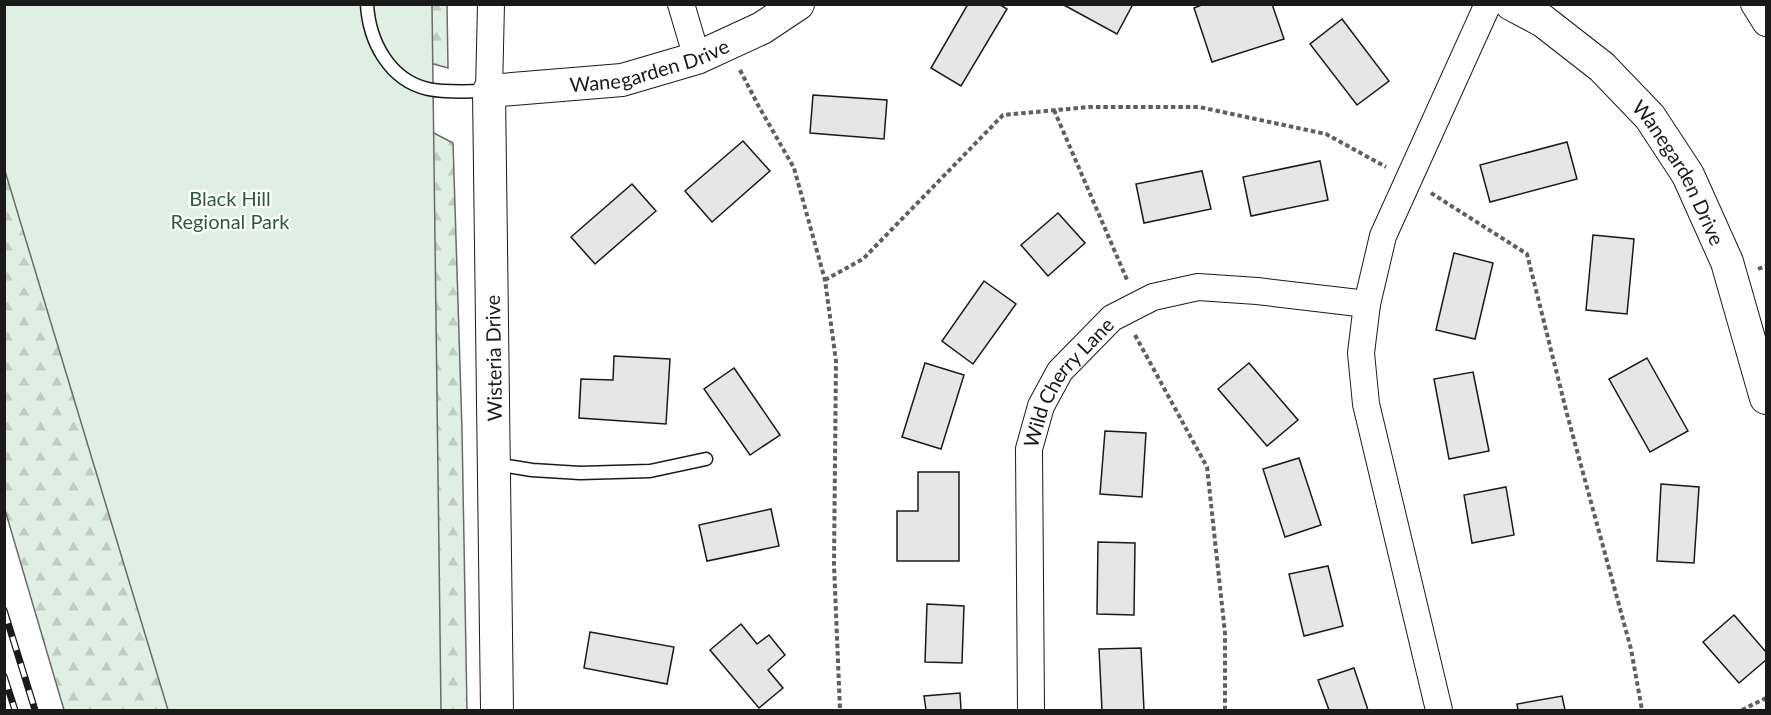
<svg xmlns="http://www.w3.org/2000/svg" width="1771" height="715" font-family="Lato,sans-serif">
  <defs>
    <pattern id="forest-firs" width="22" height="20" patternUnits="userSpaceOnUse" patternTransform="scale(1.5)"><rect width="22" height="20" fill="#e0efe3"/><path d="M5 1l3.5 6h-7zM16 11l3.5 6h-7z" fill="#c0ccc2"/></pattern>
  </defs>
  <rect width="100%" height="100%" fill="#fff"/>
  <g fill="url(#forest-firs)" stroke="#6a6a6a" stroke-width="1.5">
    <path d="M5 5 339 83 453 143 462 430 467 710H64L5 510Z"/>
    <path d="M393 5H447L448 68 401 55Z"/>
  </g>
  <path fill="#e0efe3" stroke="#6a6a6a" stroke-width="1.5" d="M4 5H432L441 710H168L5 171Z"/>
  <g fill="#e6e6e6" stroke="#1a1a1a" stroke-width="1.5">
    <path d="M968 4H999L1007 9 961 86 931 68Z"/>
    <path d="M1062 4H1133L1117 34Z"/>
    <path d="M1204 4H1272L1284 39 1212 62 1194 8Z"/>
    <path d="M1342 19 1389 81 1357 105 1310 44Z"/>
    <path d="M813 95 887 100 884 139 810 133Z"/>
    <path d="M743 141 770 171 712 222 685 191Z"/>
    <path d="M1567 142 1577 179 1490 202 1480 165Z"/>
    <path d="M1320 161 1328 200 1251 216 1243 177Z"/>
    <path d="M1202 171 1211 209 1144 223 1136 184Z"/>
    <path d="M632 184 656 211 595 264 571 237Z"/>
    <path d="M1058 213 1085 243 1048 276 1021 245Z"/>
    <path d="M1593 235 1634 239 1627 314 1586 310Z"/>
    <path d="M1454 253 1493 263 1475 339 1436 330Z"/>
    <path d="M984 281 1016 304 973 364 942 341Z"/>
    <path d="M614 356 670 359 666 424 579 418 581 379 613 380Z"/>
    <path d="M1647 358 1688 431 1650 452 1609 379Z"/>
    <path d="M925 363 964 375 941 449 902 437Z"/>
    <path d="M1249 363 1298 420 1267 446 1218 389Z"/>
    <path d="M734 368 780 435 750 455 704 389Z"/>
    <path d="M1473 372 1489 451 1449 459 1434 379Z"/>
    <path d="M1105 431 1146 433 1142 497 1100 494Z"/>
    <path d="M1299 458 1321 525 1285 537 1263 469Z"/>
    <path d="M918 472H959V561H897V511H918Z"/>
    <path d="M1661 484 1699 487 1694 563 1657 561Z"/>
    <path d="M1506 487 1514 535 1472 543 1464 495Z"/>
    <path d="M771 509 779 546 707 561 699 525Z"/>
    <path d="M1098 542 1135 543 1134 615 1097 614Z"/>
    <path d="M1328 566 1343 626 1304 636 1289 574Z"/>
    <path d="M927 604 964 606 962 663 925 662Z"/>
    <path d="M1734 615 1766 652V660L1739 683 1703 642Z"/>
    <path d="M741 624 757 644 769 635 785 655 768 670 783 688 759 708 710 650Z"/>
    <path d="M590 632 674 647 667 684 584 668Z"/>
    <path d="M1141 648 1144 710H1102L1099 649Z"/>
    <path d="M1354 668 1368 710H1329L1318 680Z"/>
    <path d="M960 693 961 710H926L924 696Z"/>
    <path d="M1562 696 1565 710H1518L1517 704Z"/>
  </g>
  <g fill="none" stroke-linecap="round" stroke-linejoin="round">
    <defs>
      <g id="service">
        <path d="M367 4C369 41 389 80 428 89 447 93 469 91 488 91"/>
        <path d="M495 464 532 470 580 473 650 471 706 459"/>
      </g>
      <g id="minor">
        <path d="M681 4 697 58"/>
        <path d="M1754 4 1766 23"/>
        <path d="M489 91 491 4"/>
        <path id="s1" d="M1031 710 1029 449 1041 406 1060 371 1112 318 1153 297 1198 287 1257 291 1367 304"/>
        <path d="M1439 710 1366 404 1361 353 1367 304 1383 236 1488 4"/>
      </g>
      <g id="tertiary">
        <path id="s2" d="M1511 4 1543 21 1602 67 1650 117 1688 175 1727 262 1766 398"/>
        <path id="s3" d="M497 710 489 91 622 80 697 58 762 28 798 4"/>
      </g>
    </defs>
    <use href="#service" stroke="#1a1a1a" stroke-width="15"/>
    <use href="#minor" stroke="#1a1a1a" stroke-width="28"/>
    <use href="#tertiary" stroke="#1a1a1a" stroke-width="34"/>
    <g stroke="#5f5f5f" stroke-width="4" stroke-dasharray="4.5 3" stroke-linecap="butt">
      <path d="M740 70 758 105 794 168 825 280 836 361 834 564 840 710"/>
      <path d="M1054 110 1128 282"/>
      <path d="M1431 193 1527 254 1567 414 1631 649 1642 710"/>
      <path d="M1758 269 1766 266"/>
      <path d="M825 280 863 259 1003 115 1089 107H1199L1326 134 1386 167"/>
      <path d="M1135 335 1207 467 1225 633V710"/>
      <path d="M1742 710 1766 698"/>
    </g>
    <use href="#service" stroke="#fff" stroke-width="12"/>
    <use href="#minor" stroke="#fff" stroke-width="26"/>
    <use href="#tertiary" stroke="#fff" stroke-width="32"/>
    <defs>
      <g id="rail">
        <path d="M4 610 35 710"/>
        <path d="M4 676 15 710"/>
      </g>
    </defs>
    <use href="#rail" stroke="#1a1a1a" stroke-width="7"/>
    <use href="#rail" stroke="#fff" stroke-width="4.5" stroke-dasharray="14" stroke-linecap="butt"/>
  </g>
  <g text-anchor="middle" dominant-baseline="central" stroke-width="4.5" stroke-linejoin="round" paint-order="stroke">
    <g font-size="20" fill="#1a1a1a" stroke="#fff">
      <text stroke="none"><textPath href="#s3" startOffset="782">Wanegarden Drive</textPath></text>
      <text stroke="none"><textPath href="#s2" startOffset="243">Wanegarden Drive</textPath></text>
      <text transform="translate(493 358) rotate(-91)">Wisteria Drive</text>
      <text stroke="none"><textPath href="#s1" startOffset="340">Wild Cherry Lane</textPath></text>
    </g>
    <g font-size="20" fill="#2b5a34" stroke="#fff">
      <text x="230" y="198">Black Hill<tspan x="230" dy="23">Regional Park</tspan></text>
    </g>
  </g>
  <rect width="1771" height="715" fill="none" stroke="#1a1a1a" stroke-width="12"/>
</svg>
